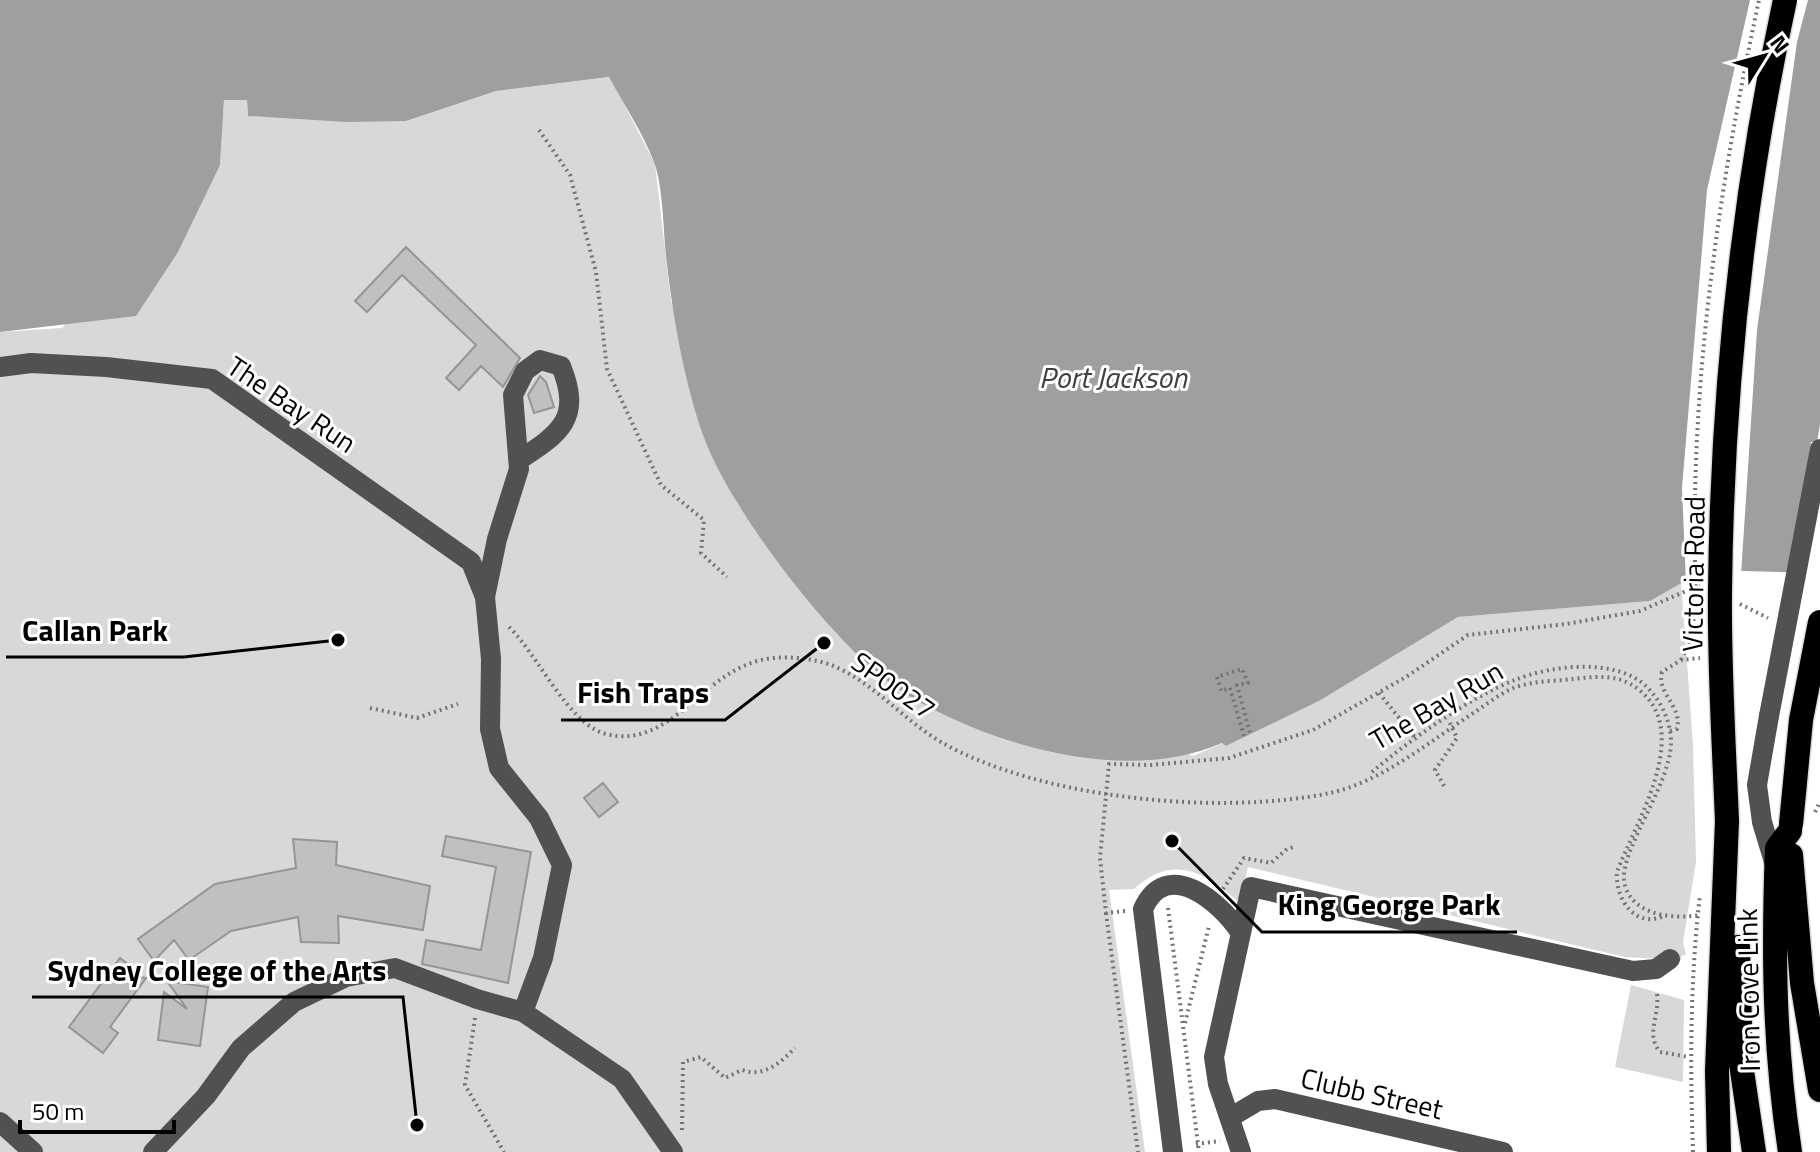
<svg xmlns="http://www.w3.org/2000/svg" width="1820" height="1152" font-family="'Titillium Web',sans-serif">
  <rect width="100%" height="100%" fill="#fff"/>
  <g fill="#d8d8d8">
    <path d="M610 77 655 164 671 301 737 503 760 536 1193 756 1223 743 1226 746 1319 701 1458 617 1650 601 1681 581 1693 745 1696 862 1683 942 1686 955H1682L1681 960 1625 957 1248 867 1240 903C1205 872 1173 853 1134 889L1109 890 1145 1152H0V332L62 328 220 165 224 100H247L248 116 406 121 496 91Z"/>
    <path d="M1631 985 1684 1000 1683 1082 1615 1067Z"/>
  </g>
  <path fill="#9f9f9f" d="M0 0H1820V573L1704 570 1650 601 1458 617 1319 701 1226 746 1222 743C1127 785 991 746 906 694 839 654 729 509 703 435 685 384 673 318 667 264 663 235 664 189 654 162 643 133 624 105 609 77L496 91 406 121 347 122 248 116 247 100H224L220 165 178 252 136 316 0 332Z"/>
  <g fill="#fff">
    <path d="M1750 0H1808L1797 42 1757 330 1741 575 1705 574 1686 583 1682 488 1707 190Z"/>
    <path d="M1820 425V577L1791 576 1811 442H1817Z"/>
  </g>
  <g fill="#c0c0c0" stroke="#959595" stroke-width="2">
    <path d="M406 247 520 358 503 387 481 366 459 390 446 378 476 345 402 275 367 312 355 301Z"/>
    <path d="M540 376 546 382 554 407 534 413 528 395Z"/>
    <path d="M603 783 618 802 599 817 584 798Z"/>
    <path d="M446 836 531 852 508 983 422 964 426 940 481 950 496 867 442 856Z"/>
    <path d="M293 839 337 842 336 865 430 886 423 930 338 916 339 943 301 942 298 917 231 931 189 960 174 940 154 961 138 939 215 884 296 868Z"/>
    <path d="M120 958 138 972 132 976 146 978 110 1027 118 1033 103 1053 69 1027Z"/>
    <path d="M167 981 208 987 200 1046 158 1040 164 992 187 1009Z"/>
  </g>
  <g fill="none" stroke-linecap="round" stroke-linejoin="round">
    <defs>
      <g id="highway">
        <path d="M1791 855 1802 983 1820 1090"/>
        <path d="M1738 947 1741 1064 1754 1152"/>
        <path d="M1719 1152 1717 1071 1727 821"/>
        <path d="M1790 1152C1774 1047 1773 954 1777 848L1790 831"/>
      </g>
    </defs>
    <use href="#highway" stroke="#dbdbdb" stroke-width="27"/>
    <g stroke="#737373" stroke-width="4" stroke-dasharray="2 4" stroke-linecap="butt">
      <path d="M539 130 570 175 596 272 607 369 661 485 704 520 701 553 727 577"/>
      <path d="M1740 604 1768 618"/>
      <path d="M509 627C538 655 569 725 606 734 665 749 698 684 746 665 766 656 791 656 812 660 862 668 898 717 941 742 1040 799 1220 816 1330 793 1381 782 1429 742 1472 714 1486 705 1500 693 1516 687 1534 681 1555 681 1574 679 1597 676 1619 674 1638 689 1694 732 1636 821 1617 872 1615 899 1635 929 1664 916"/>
      <path d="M1681 660 1694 633 1693 610"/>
      <path d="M1379 693 1417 740"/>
      <path d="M370 708 417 718 458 704"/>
      <path d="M1670 731 1677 729C1683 707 1656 693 1662 672L1681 660 1700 658"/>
      <path d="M1244 736 1230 688 1221 691 1217 677 1242 669 1248 683 1237 685 1250 733"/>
      <path d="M1372 772C1410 740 1468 698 1515 680 1551 665 1618 657 1648 688 1662 703 1671 722 1671 743 1670 785 1621 849 1624 880 1628 914 1671 920 1698 915"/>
      <path d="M1444 786 1435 770 1457 738 1448 719"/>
      <path d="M1815 812 1820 802"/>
      <path d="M1223 889 1244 858 1271 863 1287 849 1294 847"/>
      <path d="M1168 908 1199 1152"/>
      <path d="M1125 911 1106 913 1100 858 1109 764 1151 765 1229 758 1313 730 1406 677 1468 635 1566 624 1640 611 1700 585"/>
      <path d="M1106 913 1138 1152"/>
      <path d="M1657 994C1660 1017 1645 1033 1660 1052L1689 1057"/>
      <path d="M475 1018 465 1085 504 1152"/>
      <path d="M1185 1023 1209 926"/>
      <path d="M682 1130 683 1062 701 1057 725 1078 742 1070C764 1078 781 1062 795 1048"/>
      <path d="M1196 1144 1220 1141"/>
      <path d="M1693 1152C1690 1066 1690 981 1700 895"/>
    </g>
    <g stroke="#515151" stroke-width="20">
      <path d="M0 367 31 363 106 367 212 379 471 562 485 597 491 659 490 729 499 768 539 818 562 865 543 958 523 1012"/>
      <path d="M485 597 497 539 519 469 513 395 525 371 540 360 561 366C582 418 561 433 519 460"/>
      <path d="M1769 716 1757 785 1762 822 1775 865"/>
      <path d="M1231 1117 1258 1101 1275 1099 1503 1152"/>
      <path d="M0 1122 33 1152"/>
      <path d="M153 1152 206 1096 241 1048 294 1002 346 977 395 968 477 999 523 1012 622 1079 673 1152"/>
      <path d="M1173 1152 1143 909C1167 856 1220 902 1240 932"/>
      <path d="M1241 1152 1218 1084 1214 1057 1251 887 1633 971 1656 969 1670 959"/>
    </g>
    <use href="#highway" stroke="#000" stroke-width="24"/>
    <defs>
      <g id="highway-bridge">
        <path d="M1727 821C1724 745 1719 668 1720 591 1722 393 1743 193 1785 0"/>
        <path d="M1791 824 1801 720 1820 622"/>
      </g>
    </defs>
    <use href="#highway-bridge" stroke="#dbdbdb" stroke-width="27" stroke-linecap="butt"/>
    <path stroke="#737373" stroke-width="4" stroke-dasharray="2 4" stroke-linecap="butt" d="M1696 598C1688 399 1717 195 1759 0"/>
    <path stroke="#515151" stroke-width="20" d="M1769 716 1820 449"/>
    <use href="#highway-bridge" stroke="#000" stroke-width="24"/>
  </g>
  <g text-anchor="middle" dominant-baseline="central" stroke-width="6" stroke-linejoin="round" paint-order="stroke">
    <g font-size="28" fill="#000" stroke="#fff">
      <text transform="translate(292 404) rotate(34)">The Bay Run</text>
      <text transform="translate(1693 574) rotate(-89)">Victoria Road</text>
      <text transform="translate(894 685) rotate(35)">SP0027</text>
      <text transform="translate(1436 705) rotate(-30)">The Bay Run</text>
      <text transform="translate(1748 990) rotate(-91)">Iron Cove Link</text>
      <text transform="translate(1372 1093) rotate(13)">Clubb Street</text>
    </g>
    <g font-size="30" font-style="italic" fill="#404040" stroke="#fff">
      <text x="1113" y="377">Port Jackson</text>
    </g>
  </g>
  <path fill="none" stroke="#000" stroke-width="3" d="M338 640L184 657H6M824 643L725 720H561M1172 841L1262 932H1517M417 1125L403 997H32"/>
  <g fill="#000" stroke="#fff" stroke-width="3">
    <circle cx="338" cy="640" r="8"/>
    <circle cx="824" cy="643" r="8"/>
    <circle cx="1172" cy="841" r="8"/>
    <circle cx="417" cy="1125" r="8"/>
  </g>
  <g font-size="30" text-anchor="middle" font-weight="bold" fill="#000" stroke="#fff" stroke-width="6" stroke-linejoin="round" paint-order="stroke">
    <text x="95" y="641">Callan Park</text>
    <text x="643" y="703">Fish Traps</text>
    <text x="1389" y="915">King George Park</text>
    <text x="217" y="981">Sydney College of the Arts</text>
  </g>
  <g transform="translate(1764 56) rotate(53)" stroke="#ffffff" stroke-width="6" paint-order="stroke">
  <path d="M0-6L14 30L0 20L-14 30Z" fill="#000000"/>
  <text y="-12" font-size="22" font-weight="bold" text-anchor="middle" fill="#000000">N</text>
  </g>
  <path d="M20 1120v12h154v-12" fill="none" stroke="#000000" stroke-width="4"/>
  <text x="32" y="1120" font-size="24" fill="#000000" stroke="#ffffff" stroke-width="6" paint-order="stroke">50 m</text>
</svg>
